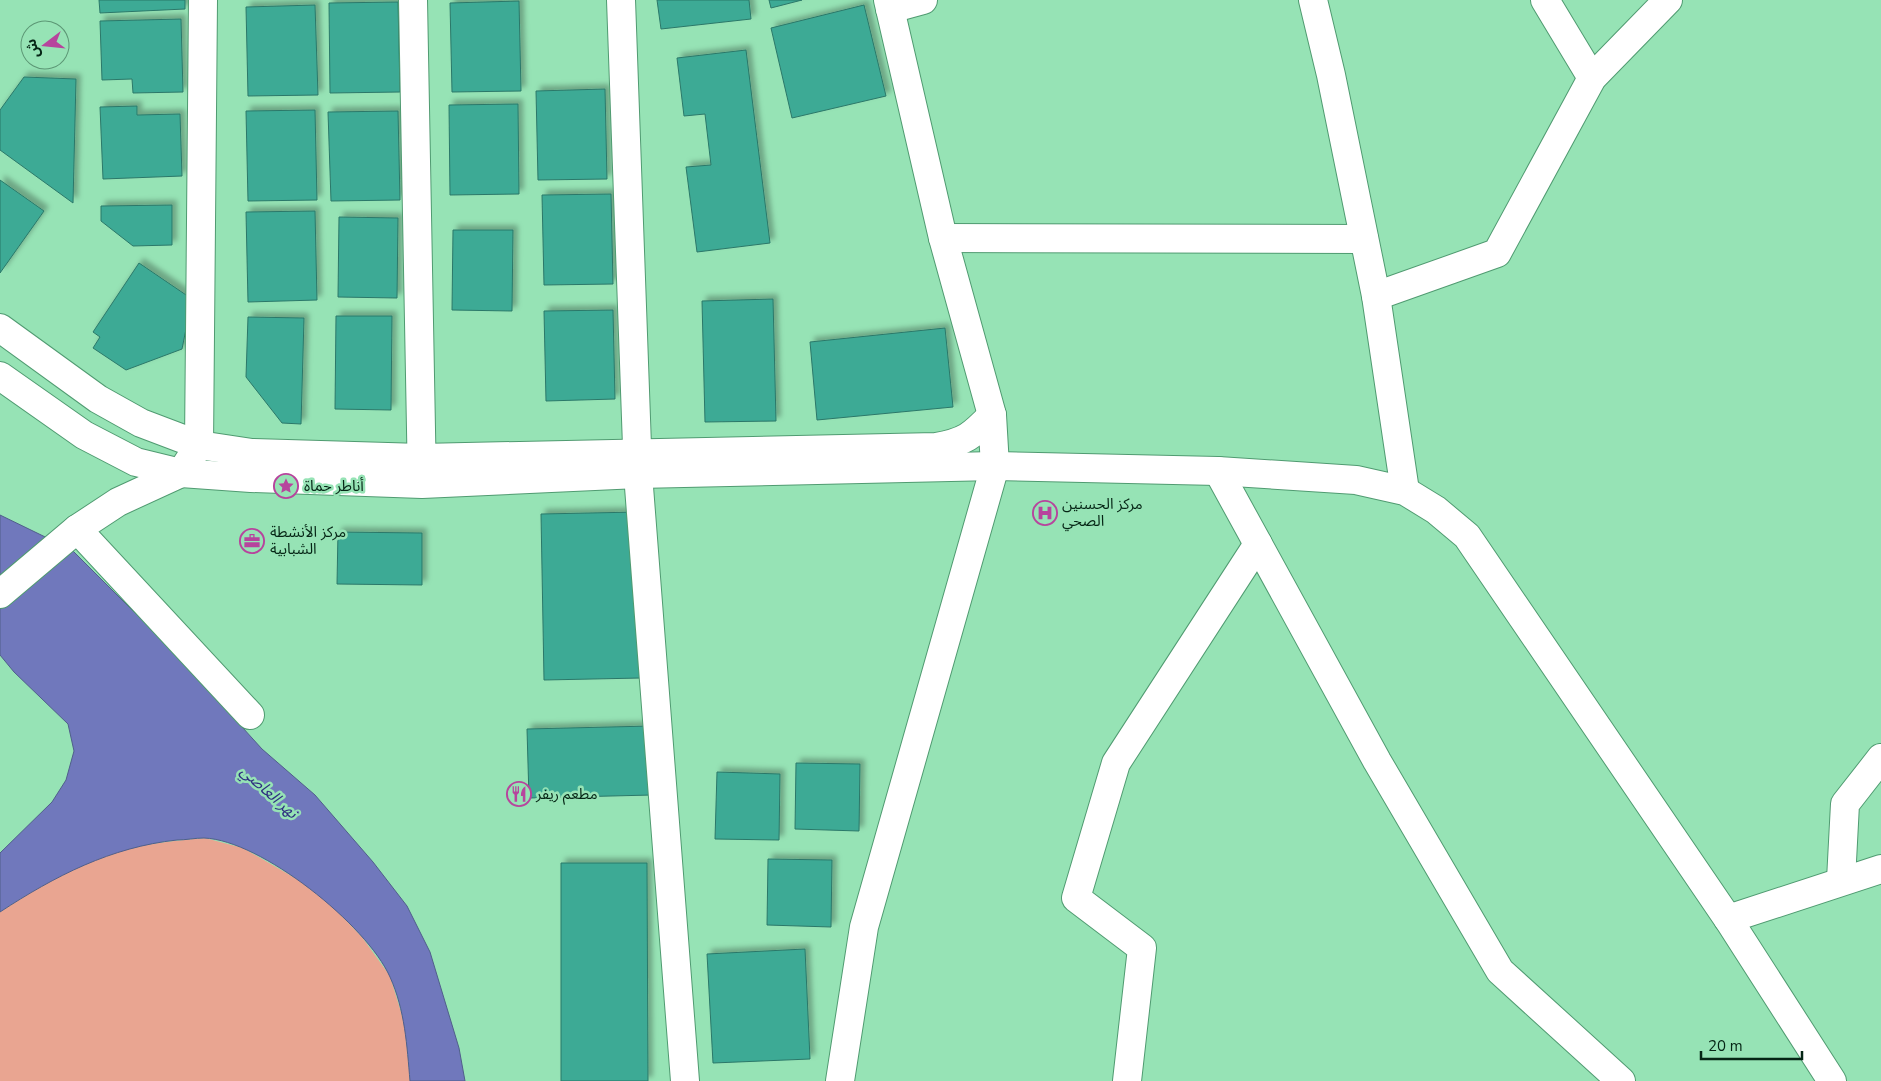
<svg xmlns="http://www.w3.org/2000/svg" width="1881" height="1081" font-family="'Nunito Sans','Noto Sans Arabic',sans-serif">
  <defs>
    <filter id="shadow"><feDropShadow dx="4.5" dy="-4.5" stdDeviation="2.5" flood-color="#0004"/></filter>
  </defs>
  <rect width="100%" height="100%" fill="#96e3b5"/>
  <path fill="#e9a591" d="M205 838 243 848 302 882 333 907 362 937 390 976 405 1025 410 1081H0V912C35 889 73 865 113 853 143 843 174 841 205 838Z"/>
  <path fill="#7078bc" stroke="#505f8a" d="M0 515 72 550 175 653 262 749 315 795 373 862 407 906 430 952 459 1048 465 1081H410C407 1046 405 1010 390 977 367 925 261 840 204 838 195 838 186 840 177 840 111 847 55 876 0 912V853L52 802 66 780 74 751 68 724 14 672 0 655Z"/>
  <g fill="#3daa95" stroke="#2b7869" filter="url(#shadow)">
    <path d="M99 0H185V9L100 13Z"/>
    <path d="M657 0H749L751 19 661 29Z"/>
    <path d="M769 0H802L771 8Z"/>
    <path d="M519 1 521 91 452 92 450 3Z"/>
    <path d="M398 2 400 92 330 93 329 3Z"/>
    <path d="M315 5 318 95 248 96 246 7Z"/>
    <path d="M864 5 886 96 792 118 771 28Z"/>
    <path d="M181 19 183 92 133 93 132 79 102 80 100 21Z"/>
    <path d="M746 50 770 243 697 252 686 167 711 165 705 114 684 116 677 58Z"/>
    <path d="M24 77 76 79 73 203 0 150V110Z"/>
    <path d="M605 89 607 179 538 180 536 91Z"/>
    <path d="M518 104 519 194 450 195 449 105Z"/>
    <path d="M137 106V115L180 114 182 176 103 179 100 107Z"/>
    <path d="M315 110 317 200 248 201 246 111Z"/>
    <path d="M398 111 400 200 331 201 328 112Z"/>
    <path d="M0 180 44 211 0 273Z"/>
    <path d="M611 194 613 284 544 285 542 195Z"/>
    <path d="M172 205V245L133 246 101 221V206Z"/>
    <path d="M315 211 317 300 248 302 246 212Z"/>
    <path d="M339 217 398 218 397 298 338 297Z"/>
    <path d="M453 230H513L512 311 452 310Z"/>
    <path d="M139 263 192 299 182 349 126 370 93 348 100 337 93 332Z"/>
    <path d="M773 299 776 421 705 422 702 301Z"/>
    <path d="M613 310 615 399 546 401 544 311Z"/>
    <path d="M336 316H392L391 410 335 409Z"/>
    <path d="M248 317 304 318 301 424 282 423 246 377Z"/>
    <path d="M945 328 953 407 817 420 810 342Z"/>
    <path d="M638 512 641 678 544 680 541 514Z"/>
    <path d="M338 532 422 533V585L337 584Z"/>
    <path d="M650 726 652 795 529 798 527 729Z"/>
    <path d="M796 763 860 764 859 831 795 829Z"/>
    <path d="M717 772 780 774 779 840 715 839Z"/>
    <path d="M768 859 832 860 831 927 767 925Z"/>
    <path d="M561 863H647L648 1081H561Z"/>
    <path d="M805 949 810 1059 713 1063 707 954Z"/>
  </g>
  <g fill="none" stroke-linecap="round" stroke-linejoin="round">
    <defs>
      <g id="minor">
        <path d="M413 0 422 483"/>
        <path d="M621 0 638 474 685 1081"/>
        <path d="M1313 0 1331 75 1376 296 1405 491"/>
        <path d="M1545 0 1592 78"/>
        <path d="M890 9 923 0"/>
        <path d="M943 238 1364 239"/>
        <path d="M1376 296 1497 253 1592 78 1668 0"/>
        <path d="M1218 471 1377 761 1500 971 1621 1081"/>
        <path d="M77 529 250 715"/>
        <path d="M0 594 77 529 118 502 181 473 199 445 203 0"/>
        <path d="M1841 880 1845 804 1881 758"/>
        <path d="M1728 919 1881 869"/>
        <path d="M840 1081 864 927 995 466 992 415 943 238 888 0"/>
        <path d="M1127 1081 1142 948 1076 898 1116 763 1258 544"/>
      </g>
      <g id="secondary">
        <path d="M0 328 98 399 141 423 199 445 252 453 421 458 936 447C965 442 972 436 992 415"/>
        <path d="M0 376 84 435 136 462 181 473 251 478 422 484 638 474 995 466 1218 471 1356 480 1405 491 1436 510 1467 536 1728 919 1832 1081"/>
      </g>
    </defs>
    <use href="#minor" stroke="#509b71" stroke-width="30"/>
    <use href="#secondary" stroke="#509b71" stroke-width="30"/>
    <use href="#minor" stroke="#fff" stroke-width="28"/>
    <use href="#secondary" stroke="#fff" stroke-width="28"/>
  </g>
  <defs>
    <symbol id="sight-ring" viewBox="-11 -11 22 22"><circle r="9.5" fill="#96e3b5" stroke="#b7449d" stroke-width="1.5"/><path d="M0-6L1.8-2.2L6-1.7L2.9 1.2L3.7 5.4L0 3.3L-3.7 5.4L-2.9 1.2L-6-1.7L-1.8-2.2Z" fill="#b7449d"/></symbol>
    <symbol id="hospital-ring" viewBox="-11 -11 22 22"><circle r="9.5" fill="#96e3b5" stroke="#b7449d" stroke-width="1.5"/><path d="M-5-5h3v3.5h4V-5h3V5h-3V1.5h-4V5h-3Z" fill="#b7449d"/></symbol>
    <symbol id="office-ring" viewBox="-11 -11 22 22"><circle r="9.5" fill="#96e3b5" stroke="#b7449d" stroke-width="1.5"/><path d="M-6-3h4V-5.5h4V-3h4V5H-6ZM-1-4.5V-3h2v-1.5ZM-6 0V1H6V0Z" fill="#b7449d"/></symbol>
    <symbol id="restaurant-ring" viewBox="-11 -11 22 22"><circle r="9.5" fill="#96e3b5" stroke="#b7449d" stroke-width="1.5"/><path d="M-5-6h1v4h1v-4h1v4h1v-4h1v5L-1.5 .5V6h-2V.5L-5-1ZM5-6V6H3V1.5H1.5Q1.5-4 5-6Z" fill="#b7449d"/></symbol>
  </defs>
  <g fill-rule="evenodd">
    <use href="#sight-ring" x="272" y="472" width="28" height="28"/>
    <use href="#hospital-ring" x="1031" y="499" width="28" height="28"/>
    <use href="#office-ring" x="238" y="527" width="28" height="28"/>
    <use href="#restaurant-ring" x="505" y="780" width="28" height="28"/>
  </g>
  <g text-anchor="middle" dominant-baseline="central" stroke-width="5" stroke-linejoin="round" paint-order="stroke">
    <g font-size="15" fill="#052515" stroke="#96e3b5" text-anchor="start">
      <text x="304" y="486">أناطر حماة</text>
      <text x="1062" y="504">مركز الحسنين<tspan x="1062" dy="17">الصحي</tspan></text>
      <text x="270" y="532">مركز الأنشطة<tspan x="270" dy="17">الشبابية</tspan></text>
      <text x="536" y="794">مطعم ريفر</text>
    </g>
    <g font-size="16" font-style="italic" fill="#2f2f80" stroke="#96e3b5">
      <text transform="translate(269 792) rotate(42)">نهر العاصي</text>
    </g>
  </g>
  <g transform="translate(45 45) rotate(254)"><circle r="24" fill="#96e3b5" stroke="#5c9775"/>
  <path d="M0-4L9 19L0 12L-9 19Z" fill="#b7449d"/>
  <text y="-8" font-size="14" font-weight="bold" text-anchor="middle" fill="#052515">ش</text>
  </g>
  <path d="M1701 1051v8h101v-8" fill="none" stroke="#052515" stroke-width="2.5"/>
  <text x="1708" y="1051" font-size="15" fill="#052515" stroke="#96e3b5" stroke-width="4" paint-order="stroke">20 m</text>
</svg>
